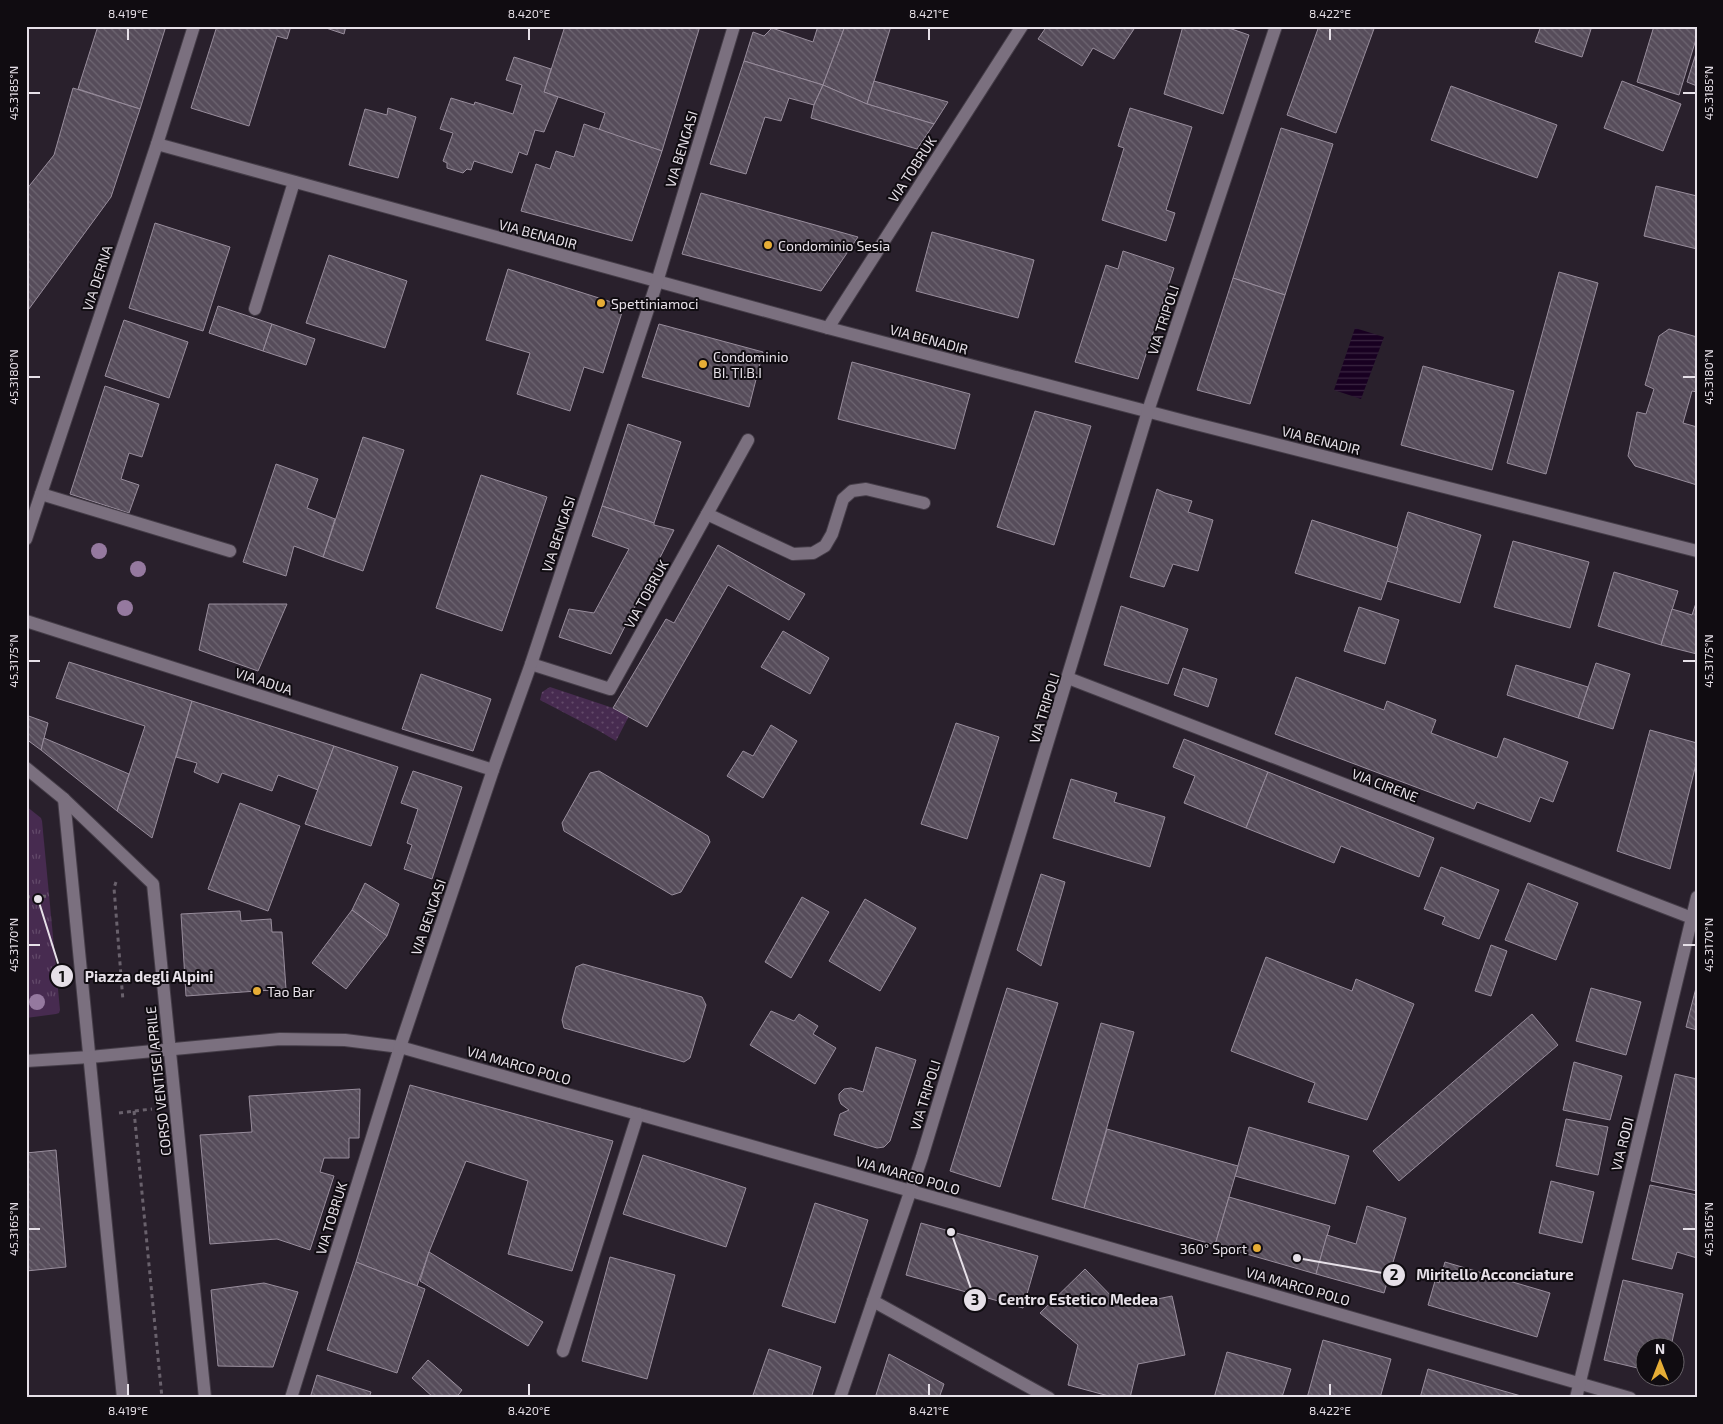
<svg xmlns="http://www.w3.org/2000/svg" width="1723" height="1424" font-family="'Exo 2',sans-serif">
  <defs>
    <pattern id="grass-dots" width="8" height="8" patternUnits="userSpaceOnUse" patternTransform="scale(1.25)"><rect width="8" height="8" fill="#472b50"/><path d="M2 2h.1M6 6h.1" fill="none" stroke="#624969" stroke-width="1.8" stroke-linecap="round"/></pattern>
    <pattern id="park-tufts" width="24" height="20" patternUnits="userSpaceOnUse" patternTransform="scale(1.25)"><rect width="24" height="20" fill="#472b50"/><path d="M3 7l-1-3M5 7V3M7 7l1-3M15 17l-1-3M17 17v-4M19 17l1-3" fill="none" stroke="#624969"/></pattern>
    <pattern id="water-rules" width="6" height="5" patternUnits="userSpaceOnUse" patternTransform="scale(1.25)"><rect width="6" height="5" fill="#180021"/><path d="M0 2.5h6" fill="none" stroke="#3a2541"/></pattern>
    <pattern id="building-back-hatch" width="6" height="6" patternUnits="userSpaceOnUse" patternTransform="scale(1.25)"><rect width="6" height="6" fill="#564c5a"/><path d="M-1 5l2 2M0 0l6 6M5-1l2 2" fill="none" stroke="#6e6672"/></pattern>
  </defs>
  <rect width="100%" height="100%" fill="#29202c"/>
  <path fill="url(#grass-dots)" d="M550 687 613 708 629 716 616 741 601 732 540 700 542 692Z"/>
  <path fill="url(#park-tufts)" d="M26 806 41 818 42 821 60 1010 59 1013 56 1014 26 1018Z"/>
  <path fill="url(#water-rules)" d="M1355 328 1384 337 1361 399 1334 390Z"/>
  <g fill="url(#building-back-hatch)" stroke="#988d9c">
    <path d="M98 26H166L140 109 78 89Z"/>
    <path d="M217 26H291L287 39 277 36 249 126 191 108Z"/>
    <path d="M320 26H346L344 34Z"/>
    <path d="M565 26H700L662 151 599 130 605 113 544 92Z"/>
    <path d="M818 26H845L823 85 744 61 753 32 764 36 772 28 813 42Z"/>
    <path d="M845 26H891L867 104 823 85Z"/>
    <path d="M1047 26H1136L1114 59 1093 48 1082 66 1038 39Z"/>
    <path d="M1183 26H1223L1249 35 1223 114 1164 94Z"/>
    <path d="M1319 26H1375L1336 133 1287 115Z"/>
    <path d="M1541 26H1592L1582 57 1535 42Z"/>
    <path d="M1654 26H1697V36L1679 95 1637 82Z"/>
    <path d="M1697 50V86L1687 82Z"/>
    <path d="M514 57 551 69 544 92 558 97 544 132 535 130 527 155 519 152 512 173 474 161 471 170 467 169 463 173 447 168V163L443 161 453 133 440 129 451 98 474 105 475 102 513 114 522 85 506 80Z"/>
    <path d="M744 61 823 85 814 105 789 98 781 121 765 117 746 174 710 164Z"/>
    <path d="M874 81 948 102 934 124 867 104Z"/>
    <path d="M1622 81 1681 104 1663 151 1604 128Z"/>
    <path d="M823 85 867 104 934 124 917 149 811 118 814 105Z"/>
    <path d="M1451 86 1557 125 1537 178 1431 140Z"/>
    <path d="M73 88 140 109 111 197 26 313V190L54 155Z"/>
    <path d="M388 108 416 117 398 178 349 165 365 109 387 115Z"/>
    <path d="M1130 108 1192 127 1166 210 1175 213 1166 241 1102 220 1124 148 1118 146Z"/>
    <path d="M584 124 662 151 632 241 521 211 536 164 550 169 556 151 574 157Z"/>
    <path d="M1281 128 1333 144 1285 295 1233 278Z"/>
    <path d="M1656 186 1697 196V249L1644 236Z"/>
    <path d="M701 193 858 237 821 291 682 254Z"/>
    <path d="M155 223 230 247 203 331 129 308Z"/>
    <path d="M932 232 1034 260 1018 318 916 291Z"/>
    <path d="M1123 251 1174 268 1138 379 1075 362 1106 265 1118 269Z"/>
    <path d="M329 255 407 281 385 348 306 323Z"/>
    <path d="M508 269 624 306 603 373 584 367 570 411 517 394 530 353 486 340Z"/>
    <path d="M1559 272 1598 283 1546 474 1507 463Z"/>
    <path d="M1233 278 1285 295 1250 404 1197 390Z"/>
    <path d="M218 306 272 324 263 351 209 333Z"/>
    <path d="M124 320 188 342 169 398 105 376Z"/>
    <path d="M272 324 315 339 306 365 263 351Z"/>
    <path d="M659 324 763 352 749 407 642 377Z"/>
    <path d="M1669 329 1697 337V392L1692 391 1683 423 1697 427V485L1635 466 1628 456 1637 412 1646 414 1654 389 1645 385 1659 336Z"/>
    <path d="M852 362 970 394 955 449 838 419Z"/>
    <path d="M1423 366 1514 391 1492 470 1401 445Z"/>
    <path d="M105 386 159 404 142 457 129 453 121 479 139 485 129 513 70 494Z"/>
    <path d="M1035 411 1091 426 1054 545 997 527Z"/>
    <path d="M628 424 681 442 654 523 602 506Z"/>
    <path d="M363 437 404 450 363 571 323 557Z"/>
    <path d="M276 464 318 479 307 508 335 519 323 557 294 546 286 576 243 562Z"/>
    <path d="M481 475 547 497 502 631 436 608Z"/>
    <path d="M1157 489 1165 493 1192 501 1188 512 1213 520 1198 571 1173 564 1164 587 1130 577Z"/>
    <path d="M602 506 654 523V525L674 530 611 654 559 637 569 609 594 613 629 549 592 536Z"/>
    <path d="M1408 512 1481 535 1460 603 1387 581Z"/>
    <path d="M1312 520 1398 548 1381 600 1295 573Z"/>
    <path d="M1513 541 1589 562 1570 628 1494 607Z"/>
    <path d="M718 545 805 594 789 620 728 585 647 727 613 708 666 619 674 623Z"/>
    <path d="M1614 572 1678 591 1661 645 1598 626Z"/>
    <path d="M1697 600V654L1661 645 1672 609 1692 615Z"/>
    <path d="M209 604H287L258 671 199 650Z"/>
    <path d="M1121 606 1188 629 1168 684 1104 665Z"/>
    <path d="M1359 607 1399 620 1385 664 1344 651Z"/>
    <path d="M783 631 829 658 810 694 761 667Z"/>
    <path d="M69 662 192 701 152 838 117 811 145 726 56 698Z"/>
    <path d="M1596 663 1630 674 1613 729 1578 718Z"/>
    <path d="M1516 665 1588 687 1578 718 1507 695Z"/>
    <path d="M1183 668 1217 679 1208 707 1174 695Z"/>
    <path d="M421 674 491 699 473 751 402 729Z"/>
    <path d="M1296 677 1384 710 1387 701 1436 720 1431 733 1497 758 1504 738 1568 762 1553 802 1540 797 1530 822 1477 802 1474 809 1275 734Z"/>
    <path d="M192 701 334 746 318 790 278 775 272 791 222 773 218 783 194 772 197 763 176 757Z"/>
    <path d="M26 715 48 723 41 750 26 739Z"/>
    <path d="M956 723 999 737 967 839 921 824Z"/>
    <path d="M771 725 797 741 763 798 727 776 743 751 753 756Z"/>
    <path d="M1650 730 1697 743V760L1670 869 1617 851Z"/>
    <path d="M44 738 129 774 117 811 41 750Z"/>
    <path d="M1184 739 1268 772 1246 828 1184 803 1195 776 1173 767Z"/>
    <path d="M334 746 398 767 371 846 305 824Z"/>
    <path d="M413 771 462 787 432 879 404 869 412 845 407 843 418 809 401 803Z"/>
    <path d="M599 771 708 836 710 842 681 892 672 895 564 831 562 823 590 773Z"/>
    <path d="M1268 772 1434 838 1419 877 1341 846 1334 863 1246 828Z"/>
    <path d="M1071 779 1117 793 1114 802 1165 817 1150 867 1053 838Z"/>
    <path d="M240 803 300 826 268 911 208 889Z"/>
    <path d="M1441 867 1499 890 1479 939 1442 924 1445 917 1424 909Z"/>
    <path d="M1041 874 1065 882 1041 966 1017 950Z"/>
    <path d="M365 883 399 904 387 936 352 910Z"/>
    <path d="M1528 883 1578 903 1556 960 1505 940Z"/>
    <path d="M802 897 829 912 791 978 765 962Z"/>
    <path d="M865 899 916 928 880 991 829 961Z"/>
    <path d="M352 910 387 936 346 989 312 963Z"/>
    <path d="M240 911 241 921 271 919 272 932H282L286 989 186 996 181 914Z"/>
    <path d="M1491 945 1507 951 1491 996 1475 991Z"/>
    <path d="M1266 957 1352 991 1356 979 1414 1004 1367 1120 1308 1102 1315 1083 1231 1051Z"/>
    <path d="M583 964 702 997 706 1005 690 1058 684 1062 564 1028 562 1020 576 967Z"/>
    <path d="M1697 984V1030L1686 1027Z"/>
    <path d="M1007 988 1058 1003 1000 1187 950 1171Z"/>
    <path d="M1591 988 1641 1002 1626 1055 1576 1041Z"/>
    <path d="M771 1011 794 1021 799 1014 818 1026 813 1034 836 1048 815 1084 750 1045Z"/>
    <path d="M1532 1014 1558 1045 1399 1181 1373 1151Z"/>
    <path d="M1101 1023 1134 1032 1084 1208 1052 1199Z"/>
    <path d="M876 1047 916 1060 890 1141 884 1147 877 1148 834 1135 840 1114 849 1110 841 1104 839 1099V1094L844 1089 851 1088 863 1092Z"/>
    <path d="M1574 1062 1622 1076 1610 1120 1563 1110Z"/>
    <path d="M1675 1074 1697 1079V1191L1651 1181Z"/>
    <path d="M410 1085 613 1141 572 1271 508 1254 528 1181 466 1161 429 1252 417 1286 356 1262Z"/>
    <path d="M360 1089 359 1138H349V1158H324L320 1172 334 1176 310 1250 277 1239 210 1244 200 1135 252 1132 249 1096Z"/>
    <path d="M1566 1119 1608 1127 1598 1175 1556 1166Z"/>
    <path d="M1249 1127 1349 1156 1335 1204 1235 1176Z"/>
    <path d="M1107 1129 1238 1166 1215 1245 1084 1208Z"/>
    <path d="M56 1150 66 1267 26 1271V1153Z"/>
    <path d="M643 1155 746 1188 726 1247 623 1214Z"/>
    <path d="M1551 1181 1594 1192 1582 1243 1539 1233Z"/>
    <path d="M1650 1185 1697 1195V1258L1677 1252 1672 1269 1632 1259Z"/>
    <path d="M1229 1197 1330 1226 1316 1274 1215 1245Z"/>
    <path d="M815 1203 868 1220 835 1323 782 1306Z"/>
    <path d="M1367 1206 1406 1218 1384 1293 1316 1274 1327 1235 1356 1244Z"/>
    <path d="M921 1223 1038 1256 1023 1308 906 1275Z"/>
    <path d="M429 1252 543 1322 528 1346 420 1281Z"/>
    <path d="M610 1257 675 1275 647 1379 582 1361Z"/>
    <path d="M356 1262 425 1289 397 1373 327 1350Z"/>
    <path d="M1445 1262 1550 1293 1537 1337 1428 1305 1435 1281 1439 1283Z"/>
    <path d="M1085 1269 1119 1304 1128 1305 1172 1296 1185 1355 1138 1364 1130 1398H1116L1068 1385 1078 1345 1040 1313Z"/>
    <path d="M1623 1280 1683 1294 1671 1346H1646V1370L1604 1360Z"/>
    <path d="M264 1283 298 1292 273 1367 218 1366 211 1290Z"/>
    <path d="M1323 1340 1391 1359 1380 1398H1307Z"/>
    <path d="M769 1349 821 1367 811 1398H752Z"/>
    <path d="M1227 1352 1291 1369 1282 1397 1284 1398H1214Z"/>
    <path d="M889 1354 944 1384 939 1398H875Z"/>
    <path d="M428 1360 462 1390 456 1398H434L412 1378Z"/>
    <path d="M1428 1369 1479 1384 1528 1398H1420Z"/>
    <path d="M317 1375 371 1392 369 1398H310Z"/>
  </g>
  <g fill="none" stroke-linecap="round" stroke-linejoin="round">
    <defs>
      <g id="service">
        <path d="M255 309 294 182"/>
        <path d="M41 494 230 551"/>
        <path d="M707 514 793 554 813 553 825 546 832 534 843 499 852 491 866 489 924 503"/>
      </g>
      <g id="minor">
        <path d="M157 144 828 328 1192 423 1697 551"/>
        <path d="M828 328 1022 26"/>
        <path d="M26 539 157 144 194 26"/>
        <path d="M26 621 493 770"/>
        <path d="M531 664 610 689 748 440"/>
        <path d="M1068 678 1692 918"/>
        <path d="M26 768 64 799 153 884 205 1398"/>
        <path d="M64 799 123 1398"/>
        <path d="M26 1061 90 1057 280 1039 345 1040 400 1047 957 1204 1630 1398"/>
        <path d="M873 1301 1049 1398"/>
        <path d="M563 1351 638 1114"/>
        <path d="M291 1398 400 1047 493 770 531 664 657 282 734 26"/>
        <path d="M840 1398 922 1157 1148 411 1276 26"/>
        <path d="M1576 1398 1697 897"/>
      </g>
    </defs>
    <use href="#service" stroke="#453d48" stroke-width="14"/>
    <use href="#minor" stroke="#453d48" stroke-width="14"/>
    <g stroke="#69616c" stroke-width="3" stroke-dasharray="4 4" stroke-linecap="butt">
      <path d="M116 882 114 888 123 1001"/>
      <path d="M26 897 49 896"/>
      <path d="M134 1111 162 1398"/>
      <path d="M119 1113 152 1109"/>
    </g>
    <use href="#service" stroke="#7b707f" stroke-width="12"/>
    <use href="#minor" stroke="#7b707f" stroke-width="12"/>
  </g>
  <g fill="#95799f">
    <circle cx="99" cy="551" r="8"/>
    <circle cx="138" cy="569" r="8"/>
    <circle cx="125" cy="608" r="8"/>
    <circle cx="37" cy="1002" r="8"/>
  </g>
  <path fill="none" stroke="#e6e0e8" stroke-width="2" d="M128 28V40M529 28V40M929 28V40M1330 28V40M28 93H40M1683 93H1696M28 377H40M1683 377H1696M28 661H40M1683 661H1696M28 945H40M1683 945H1696M28 1229H40M1683 1229H1696M128 1384V1396M529 1384V1396M929 1384V1396M1330 1384V1396"/>
  <g fill="#e6ad36" stroke="#100c11" stroke-width="2">
    <circle cx="768" cy="245" r="5"/>
    <circle cx="601" cy="303" r="5"/>
    <circle cx="703" cy="364" r="5"/>
    <circle cx="257" cy="991" r="5"/>
    <circle cx="1257" cy="1248" r="5"/>
  </g>
  <g text-anchor="middle" dominant-baseline="central" stroke-width="4" stroke-linejoin="round" paint-order="stroke">
    <g font-size="14" fill="#e6e0e8" stroke="#100c11">
      <text transform="translate(681 149) rotate(-73)">VIA BENGASI</text>
      <text transform="translate(912 169) rotate(-57)">VIA TOBRUK</text>
      <text transform="translate(538 234) rotate(15)">VIA BENADIR</text>
      <text transform="translate(97 278) rotate(-72)">VIA DERNA</text>
      <text transform="translate(1163 320) rotate(-72)">VIA TRIPOLI</text>
      <text transform="translate(929 339) rotate(15)">VIA BENADIR</text>
      <text transform="translate(1321 440) rotate(14)">VIA BENADIR</text>
      <text transform="translate(558 534) rotate(-72)">VIA BENGASI</text>
      <text transform="translate(646 594) rotate(-61)">VIA TOBRUK</text>
      <text transform="translate(264 681) rotate(18)">VIA ADUA</text>
      <text transform="translate(1044 708) rotate(-73)">VIA TRIPOLI</text>
      <text transform="translate(1385 785) rotate(21)">VIA CIRENE</text>
      <text transform="translate(428 917) rotate(-71)">VIA BENGASI</text>
      <text transform="translate(519 1065) rotate(16)">VIA MARCO POLO</text>
      <text transform="translate(158 1081) rotate(-96)">CORSO VENTISEI APRILE</text>
      <text transform="translate(925 1095) rotate(-73)">VIA TRIPOLI</text>
      <text transform="translate(1622 1144) rotate(-76)">VIA RODI</text>
      <text transform="translate(908 1175) rotate(16)">VIA MARCO POLO</text>
      <text transform="translate(331 1218) rotate(-73)">VIA TOBRUK</text>
      <text transform="translate(1298 1286) rotate(16)">VIA MARCO POLO</text>
    </g>
    <g font-size="14" fill="#e6e0e8" stroke="#100c11" text-anchor="start">
      <text x="778" y="245">Condominio Sesia</text>
      <text x="611" y="303">Spettiniamoci</text>
      <text x="713" y="356">Condominio<tspan x="713" dy="16">BI. TI.B.I</tspan></text>
      <text x="267" y="991">Tao Bar</text>
      <text x="1247" y="1248" text-anchor="end">360° Sport</text>
    </g>
  </g>
  <path fill="none" stroke="#e6e0e8" stroke-width="2" d="M38 899L62 976M1297 1258L1394 1275M951 1232L975 1300"/>
  <g fill="#e6e0e8" stroke="#100c11" stroke-width="2">
    <circle cx="38" cy="899" r="5"/>
    <circle cx="1297" cy="1258" r="5"/>
    <circle cx="951" cy="1232" r="5"/>
    <circle cx="62" cy="976" r="12"/>
    <circle cx="1394" cy="1275" r="12"/>
    <circle cx="975" cy="1300" r="12"/>
  </g>
  <g font-size="15" text-anchor="middle" font-weight="bold" fill="#111">
    <text x="62" y="982">1</text>
    <text x="1394" y="1280">2</text>
    <text x="975" y="1305">3</text>
  </g>
  <g font-size="15" text-anchor="middle" font-weight="bold" fill="#e6e0e8" stroke="#100c11" stroke-width="4" stroke-linejoin="round" paint-order="stroke">
    <text x="149" y="982">Piazza degli Alpini</text>
    <text x="1495" y="1280">Miritello Acconciature</text>
    <text x="1078" y="1305">Centro Estetico Medea</text>
  </g>
  <rect width="1723" height="1424" fill="none" stroke="#100c11" stroke-width="55"/>
  <g transform="translate(1660 1362)"><circle r="24" fill="#100c11" stroke="#666167"/>
  <path d="M0-4L9 19L0 12L-9 19Z" fill="#e6ad36"/>
  <text y="-8" font-size="14" font-weight="bold" text-anchor="middle" fill="#e6e0e8">N</text>
  </g>
  <rect x="28" y="28" width="1668" height="1368" fill="none" stroke="#e6e0e8" stroke-width="2"/>
  <g font-size="12" text-anchor="middle" fill="#e6e0e8">
    <text x="128" y="18">8.419°E</text>
    <text x="529" y="18">8.420°E</text>
    <text x="929" y="18">8.421°E</text>
    <text x="1330" y="18">8.422°E</text>
    <text transform="translate(14 93) rotate(-90)" y="4">45.3185°N</text>
    <text transform="translate(1709 93) rotate(-90)" y="4">45.3185°N</text>
    <text transform="translate(14 377) rotate(-90)" y="4">45.3180°N</text>
    <text transform="translate(1709 377) rotate(-90)" y="4">45.3180°N</text>
    <text transform="translate(14 661) rotate(-90)" y="4">45.3175°N</text>
    <text transform="translate(1709 661) rotate(-90)" y="4">45.3175°N</text>
    <text transform="translate(14 945) rotate(-90)" y="4">45.3170°N</text>
    <text transform="translate(1709 945) rotate(-90)" y="4">45.3170°N</text>
    <text transform="translate(14 1229) rotate(-90)" y="4">45.3165°N</text>
    <text transform="translate(1709 1229) rotate(-90)" y="4">45.3165°N</text>
    <text x="128" y="1415">8.419°E</text>
    <text x="529" y="1415">8.420°E</text>
    <text x="929" y="1415">8.421°E</text>
    <text x="1330" y="1415">8.422°E</text>
  </g>
</svg>
